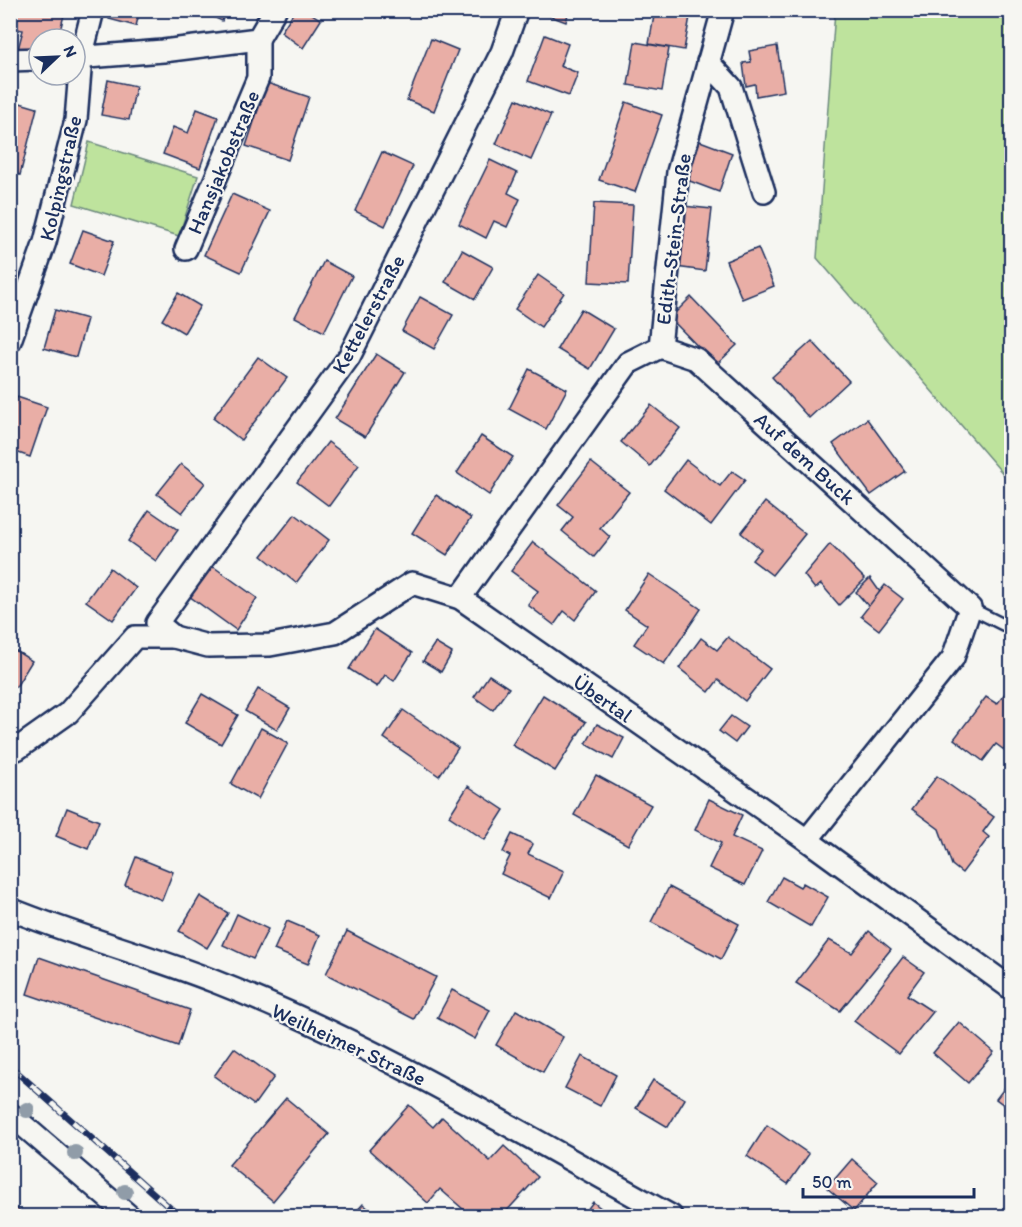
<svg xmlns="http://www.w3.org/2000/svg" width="1022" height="1227" font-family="Itim,sans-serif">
  <rect width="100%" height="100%" fill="#f6f6f2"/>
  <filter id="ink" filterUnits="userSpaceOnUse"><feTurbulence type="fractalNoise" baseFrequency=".0167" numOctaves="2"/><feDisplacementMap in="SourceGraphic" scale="12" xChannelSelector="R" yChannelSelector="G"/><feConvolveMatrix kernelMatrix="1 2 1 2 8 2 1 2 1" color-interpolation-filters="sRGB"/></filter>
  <g filter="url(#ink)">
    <g fill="#bee39d" stroke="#6c897e" stroke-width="1.5">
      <path d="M835 11H1011V483L817 258Z"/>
      <path d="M89 142 198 176 179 236 74 204Z"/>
    </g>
    <g fill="#e9aea6" stroke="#1b2f5e" stroke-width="1.5">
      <path d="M17 10H48L64 15 58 39H39V48L18 49 23 30 12 28Z"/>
      <path d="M111 10H140L136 26 109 19Z"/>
      <path d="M198 10H226L222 21Z"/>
      <path d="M295 10H306L321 20 303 48 281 32Z"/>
      <path d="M552 10H569L566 22 550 16Z"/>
      <path d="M655 10 691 11 684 50 649 44Z"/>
      <path d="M750 10H784V17L749 15Z"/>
      <path d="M545 35 568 44 560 66 578 73 569 96 528 81Z"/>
      <path d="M431 39 458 50 434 111 407 100Z"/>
      <path d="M635 42 669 48 662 91 628 85Z"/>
      <path d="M777 46 784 91 756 96 755 84 746 86 743 63 751 62 749 51Z"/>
      <path d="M108 80 136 86 129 120 101 115Z"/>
      <path d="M267 83 309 97 288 160 246 146Z"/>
      <path d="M516 99 551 115 531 160 496 144Z"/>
      <path d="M10 100 37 108 20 175 10 173Z"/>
      <path d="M626 102 662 115 635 192 599 180Z"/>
      <path d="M197 109 218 117 200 168 163 154 173 127 188 133Z"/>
      <path d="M700 141 732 153 719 192 687 180Z"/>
      <path d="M382 152 413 166 385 226 355 211Z"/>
      <path d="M490 160 517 173 508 193 520 199 507 227 494 221 486 238 459 224Z"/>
      <path d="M232 194 270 211 241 272 204 255Z"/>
      <path d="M594 203 633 205 628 284 589 282Z"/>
      <path d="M683 206 712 209 705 271 676 267Z"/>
      <path d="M83 230 114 241 101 276 70 264Z"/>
      <path d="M758 248 774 286 742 299 726 261Z"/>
      <path d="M462 250 493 267 475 299 445 282Z"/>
      <path d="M324 261 352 276 324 332 295 317Z"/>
      <path d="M538 275 564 293 541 327 515 309Z"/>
      <path d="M178 293 200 306 184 333 162 320Z"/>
      <path d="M420 297 453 315 434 349 402 331Z"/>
      <path d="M691 297 737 345 716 365 670 318Z"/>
      <path d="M581 309 614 329 590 369 557 349Z"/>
      <path d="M55 310 87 319 76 357 44 348Z"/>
      <path d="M812 341 849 381 809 418 772 377Z"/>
      <path d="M376 354 405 372 365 437 335 419Z"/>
      <path d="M258 357 287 378 241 440 213 418Z"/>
      <path d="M529 369 567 389 546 429 509 409Z"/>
      <path d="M17 397 47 407 30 457 10 450V418Z"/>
      <path d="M651 405 680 428 650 466 621 442Z"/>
      <path d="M867 419 905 471 871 495 833 444Z"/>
      <path d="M481 436 513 457 489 495 457 473Z"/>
      <path d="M328 442 359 465 329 506 297 482Z"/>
      <path d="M686 460 720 486 732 471 745 480 711 525 664 489Z"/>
      <path d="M591 462 629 492 600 528 610 537 594 557 562 531 573 517 558 505Z"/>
      <path d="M181 464 205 483 182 513 157 494Z"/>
      <path d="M436 495 471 518 447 555 412 533Z"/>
      <path d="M765 502 805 534 772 575 752 560 761 549 741 533Z"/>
      <path d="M149 510 178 530 156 561 128 541Z"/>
      <path d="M295 514 329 540 296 583 262 556Z"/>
      <path d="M533 542 596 591 575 620 564 611 554 625 528 605 538 591 511 571Z"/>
      <path d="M830 544 865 579 839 605 821 584 815 589 804 575Z"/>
      <path d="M211 565 257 598 236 630 189 596Z"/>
      <path d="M110 568 136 588 113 620 86 601Z"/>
      <path d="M649 574 701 609 664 664 634 644 647 625 625 610Z"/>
      <path d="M870 578 880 592 869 607 856 592Z"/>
      <path d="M885 585 903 599 879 630 861 616Z"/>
      <path d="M375 629 412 653 394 681 385 675 377 687 349 669Z"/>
      <path d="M728 637 770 669 745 701 718 680 709 692 679 668 701 638 717 650Z"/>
      <path d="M435 643 452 653 441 672 423 661Z"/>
      <path d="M10 647 32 661 16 687 10 683Z"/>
      <path d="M489 675 509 688 493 710 474 697Z"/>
      <path d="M1012 684V756L996 744 983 761 954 739 986 697 997 704Z"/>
      <path d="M258 689 290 708 277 730 245 711Z"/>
      <path d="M202 694 238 715 221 744 185 723Z"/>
      <path d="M543 695 586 722 555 771 512 745Z"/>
      <path d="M403 710 458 748 439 776 384 738Z"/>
      <path d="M731 716 747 727 735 743 719 731Z"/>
      <path d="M597 724 624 738 613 759 586 744Z"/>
      <path d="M261 728 288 743 258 799 231 784Z"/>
      <path d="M596 775 651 805 628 845 574 815Z"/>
      <path d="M937 776 994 817 983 832 989 837 962 873 952 865 939 829 912 809Z"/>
      <path d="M468 786 504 810 485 840 449 816Z"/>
      <path d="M709 799 742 815 732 837 762 851 745 885 709 868 721 843 695 830Z"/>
      <path d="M67 808 99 821 88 849 56 836Z"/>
      <path d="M512 834 533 844 528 854 564 871 551 898 501 874 510 856 503 852Z"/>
      <path d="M136 857 173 872 162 900 125 885Z"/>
      <path d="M782 877 800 887 803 883 828 897 811 927 768 902Z"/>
      <path d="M669 887 739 924 721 959 651 922Z"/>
      <path d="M200 896 228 913 207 948 179 931Z"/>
      <path d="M237 914 268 929 253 959 223 945Z"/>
      <path d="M287 921 320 935 308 964 274 950Z"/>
      <path d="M347 931 436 977 414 1019 326 974Z"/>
      <path d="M869 931 891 949 840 1011 796 983 829 940 852 953Z"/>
      <path d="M39 957 190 1010 178 1046 27 994Z"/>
      <path d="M903 957 924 972 907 995 933 1012 899 1054 854 1021Z"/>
      <path d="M452 990 490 1010 475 1039 437 1018Z"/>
      <path d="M516 1010 563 1037 543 1072 496 1045Z"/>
      <path d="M959 1022 994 1052 968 1083 933 1053Z"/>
      <path d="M234 1048 274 1077 254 1105 214 1076Z"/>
      <path d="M582 1056 616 1075 600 1106 565 1088Z"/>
      <path d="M1012 1078V1111L996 1099Z"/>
      <path d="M653 1080 685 1099 668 1127 636 1108Z"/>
      <path d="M286 1098 329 1134 273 1201 229 1165Z"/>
      <path d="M409 1105 433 1127 442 1117 490 1161 504 1146 538 1177 502 1216H471L440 1189 428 1203 369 1150Z"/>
      <path d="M767 1125 809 1154 788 1184 747 1156Z"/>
      <path d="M852 1159 878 1182 854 1211 827 1188Z"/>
      <path d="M10 1202 25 1216H10Z"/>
      <path d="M593 1202 611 1216H582Z"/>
      <path d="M363 1204 377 1216H352Z"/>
    </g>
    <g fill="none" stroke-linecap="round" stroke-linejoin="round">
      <defs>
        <path id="service" d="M970 608 1012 629"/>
        <g id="minor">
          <path d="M517 10 502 52 349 357 157 623 174 637 208 646 270 645 335 633 412 583 460 598 807 840 1012 989"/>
          <path d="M75 58 163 51 258 39 275 10"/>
          <path d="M10 60 39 59"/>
          <path d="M708 62 731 87 764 192"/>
          <path d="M186 249 258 78V39"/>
          <path d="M10 341 45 242 76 120 81 58 93 10"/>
          <path d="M660 347 678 172 723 10"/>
          <path d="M460 598 628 363 660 347 696 359 970 608 953 658 807 840"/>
          <path d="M10 746 17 749 68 713 135 637H174"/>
          <path d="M10 909C78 937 148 955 216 982 375 1044 522 1134 671 1216"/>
          <path d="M10 1114 129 1216"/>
        </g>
      </defs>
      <use href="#service" stroke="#1b2f5e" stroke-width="15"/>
      <use href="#minor" stroke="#1b2f5e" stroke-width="26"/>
      <use href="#service" stroke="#f6f6f2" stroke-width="10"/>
      <use href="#minor" stroke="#f6f6f2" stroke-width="21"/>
      <defs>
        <path id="rail" d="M10 1066 179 1216"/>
      </defs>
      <use href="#rail" stroke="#1b2f5e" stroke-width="7"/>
      <use href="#rail" stroke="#f6f6f2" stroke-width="4.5" stroke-dasharray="14" stroke-linecap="butt"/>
    </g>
    <g fill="#909ca8">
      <circle cx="27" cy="1110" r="8"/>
      <circle cx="75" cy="1153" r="8"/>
      <circle cx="125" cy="1192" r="8"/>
    </g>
  </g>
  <g text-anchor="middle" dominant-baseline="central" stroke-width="4.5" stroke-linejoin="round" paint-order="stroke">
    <g font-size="21" fill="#1b2f5e" stroke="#f6f6f2">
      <text transform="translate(223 162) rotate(-67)">Hansjakobstraße</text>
      <text transform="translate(60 178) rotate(-77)">Kolpingstraße</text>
      <text transform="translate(673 239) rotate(-83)">Edith-Stein-Straße</text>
      <text transform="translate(368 314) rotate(-62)">Kettelerstraße</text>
      <text transform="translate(805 458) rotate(42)">Auf dem Buck</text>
      <text transform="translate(603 698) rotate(35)">Übertal</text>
      <text transform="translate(349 1044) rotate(25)">Weilheimer Straße</text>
    </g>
  </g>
  <rect width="1022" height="1227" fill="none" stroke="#f6f6f2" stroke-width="36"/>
  <rect x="18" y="18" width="986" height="1191" fill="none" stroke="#1b2f5e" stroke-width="2" filter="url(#ink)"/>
  <g transform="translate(57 57) rotate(67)"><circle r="28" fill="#f6f6f2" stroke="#9ea6b7" stroke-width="1.5"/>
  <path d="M0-4.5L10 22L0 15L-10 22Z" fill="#1b2f5e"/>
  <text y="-9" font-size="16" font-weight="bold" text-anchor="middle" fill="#1b2f5e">N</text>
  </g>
  <path d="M803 1188v9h171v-9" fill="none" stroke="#1b2f5e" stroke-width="3"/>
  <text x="812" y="1188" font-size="18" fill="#1b2f5e" stroke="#f6f6f2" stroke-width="4.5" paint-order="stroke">50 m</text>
</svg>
